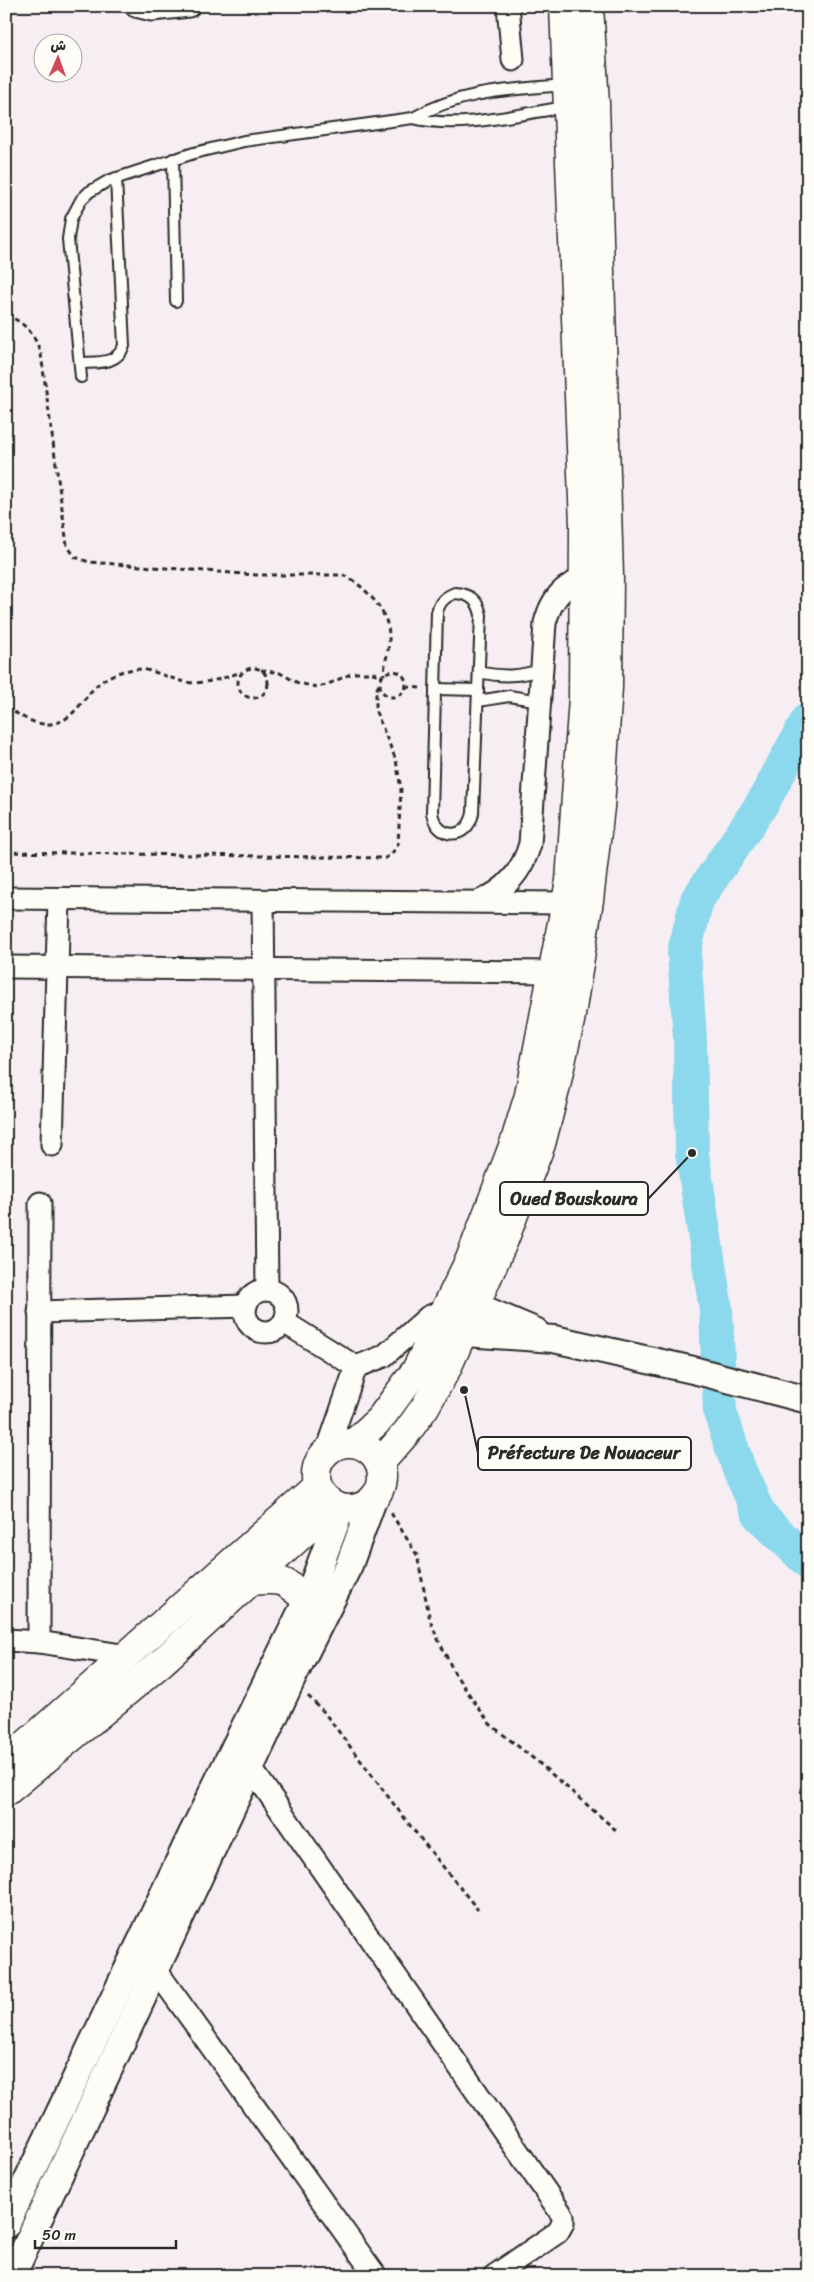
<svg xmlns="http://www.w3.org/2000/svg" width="814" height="2282" font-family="Sriracha,'Playpen Sans Arabic',sans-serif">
  <rect width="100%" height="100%" fill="#f6eef3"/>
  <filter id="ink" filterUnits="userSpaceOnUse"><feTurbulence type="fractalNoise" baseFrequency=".02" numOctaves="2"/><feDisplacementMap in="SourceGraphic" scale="10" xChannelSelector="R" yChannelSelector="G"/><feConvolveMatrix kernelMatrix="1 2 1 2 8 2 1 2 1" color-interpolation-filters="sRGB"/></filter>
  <g filter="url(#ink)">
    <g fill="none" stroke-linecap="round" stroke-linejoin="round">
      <path stroke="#8cd8ec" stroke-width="34" d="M808 719 762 804 697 900 684 952 690 1039 692 1153 716 1310 720 1412 739 1469 760 1516 808 1562"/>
      <defs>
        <g id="service">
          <path d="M565 85C510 90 463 90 413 118 459 130 519 114 566 107"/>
          <path d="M173 159 176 301"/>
          <path d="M80 363C98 362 116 365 124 346L116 178"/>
          <path d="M81 377 68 239 71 219 81 200 89 192 108 181 194 153 244 141 413 118"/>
          <path d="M455 593C470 594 478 600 481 615L473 813C468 840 437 841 432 813L437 612C440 601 445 597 455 593Z"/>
          <path d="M479 672C501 677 520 677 542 669"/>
          <path d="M435 689 478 690"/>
          <path d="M478 701 509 696 540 701"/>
        </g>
        <g id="minor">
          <path d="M136 6 152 10 189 6"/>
          <path d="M508 6 513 60"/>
          <path d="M6 898 566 903"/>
          <path d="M263 901 267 1290"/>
          <path d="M480 901C506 890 522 872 530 844L545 623C552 596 568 579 597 577"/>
          <path d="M6 967 553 972"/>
          <path d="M52 1145 59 899"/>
          <circle cx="266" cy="1311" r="21"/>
          <path d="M39 1312 246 1306"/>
          <path d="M284 1322 356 1367"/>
          <path d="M327 1451 356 1367 384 1356 428 1317 447 1309"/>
          <path d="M6 1640 39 1642 128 1656"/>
          <path d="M39 1642 40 1203"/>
          <path d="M251 1768 563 2216V2223L558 2232 494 2276"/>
          <path d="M146 1961 156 1970 376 2276"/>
        </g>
        <g id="tertiary">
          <path d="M452 1309 476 1306 535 1331"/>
          <path d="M464 1333 554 1339 693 1370 808 1400"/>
          <path d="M6 2225 191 1836 307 1600 341 1509"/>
          <path d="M12 2276 292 1679 349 1565 373 1500"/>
        </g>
        <g id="secondary">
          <circle cx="349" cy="1476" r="33"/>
          <path d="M354 1443 380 1419 416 1370 470 1259 515 1141 529 1095 570 881 583 698 584 525 564 6"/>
          <path d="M380 1463 407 1432 425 1407 447 1368 504 1240 541 1144 555 1090 570 1021 589 900 600 807 608 687 609 576 595 104 589 6"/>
          <path d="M252 1581C283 1578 284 1580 307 1600"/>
          <path d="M6 1762 317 1487"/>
          <path d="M6 1792 162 1662 333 1506"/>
        </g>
      </defs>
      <use href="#service" stroke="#2b2b2b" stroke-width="14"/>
      <use href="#minor" stroke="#2b2b2b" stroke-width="25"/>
      <use href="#tertiary" stroke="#2b2b2b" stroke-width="30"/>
      <use href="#secondary" stroke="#2b2b2b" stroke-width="31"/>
      <g stroke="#2b2b2b" stroke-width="3" stroke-dasharray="5 4" stroke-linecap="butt">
        <path d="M6 315C25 322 35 335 41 354L67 545 75 557 89 562 257 575H343C364 585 389 611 389 636 390 649 384 662 384 675"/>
        <circle cx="253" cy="683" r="15"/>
        <path d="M261 670 280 673 298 683 317 687 326 685 353 673H373L382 676"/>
        <circle cx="393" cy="684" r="13"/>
        <path d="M406 687 421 688"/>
        <path d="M6 708C17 713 26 720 37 723 68 730 78 705 95 687 104 678 117 672 129 670 149 666 166 678 185 682 204 685 224 678 241 672"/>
        <path d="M6 852 385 858 391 855 398 844 401 789 396 760 376 712V691L380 682"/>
        <path d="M391 1513 417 1555 430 1620 436 1635 455 1674 490 1724 539 1763 617 1831"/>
        <path d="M308 1696 323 1711 412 1828 478 1910"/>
      </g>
      <use href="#service" stroke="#fdfcf7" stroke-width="10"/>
      <use href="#minor" stroke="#fdfcf7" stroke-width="21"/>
      <use href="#tertiary" stroke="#fdfcf7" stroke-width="26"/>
      <use href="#secondary" stroke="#fdfcf7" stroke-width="28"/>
    </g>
  </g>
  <path fill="none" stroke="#2b2b2b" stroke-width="2" d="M692 1153L648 1199M464 1390L478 1453"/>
  <g fill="#2b2b2b" stroke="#fdfcf7" stroke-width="2">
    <circle cx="692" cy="1153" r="5"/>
    <circle cx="464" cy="1390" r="5"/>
  </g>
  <g fill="#fdfcf7" stroke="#2b2b2b" stroke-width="2">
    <rect x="500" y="1182" width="148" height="33" rx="5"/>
    <rect x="478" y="1437" width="213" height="33" rx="5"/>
  </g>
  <g font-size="18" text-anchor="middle" font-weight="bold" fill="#2b2b2b">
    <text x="574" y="1205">Oued Bouskoura</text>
    <text x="584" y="1459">Préfecture De Nouaceur</text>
  </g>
  <rect width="814" height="2282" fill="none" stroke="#fdfcf7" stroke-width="25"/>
  <rect x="12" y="12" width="789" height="2257" fill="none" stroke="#2b2b2b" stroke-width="2" filter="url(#ink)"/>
  <g transform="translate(58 58) rotate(2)"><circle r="24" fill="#fdfcf7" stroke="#a9a8a5"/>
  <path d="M0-4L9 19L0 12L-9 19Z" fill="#d1495b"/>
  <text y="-8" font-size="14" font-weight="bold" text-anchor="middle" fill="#2b2b2b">ش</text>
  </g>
  <path d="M35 2240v8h141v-8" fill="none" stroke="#2b2b2b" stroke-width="2.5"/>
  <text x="42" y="2240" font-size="15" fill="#2b2b2b" stroke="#fdfcf7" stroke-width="4" paint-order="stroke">50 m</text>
</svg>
